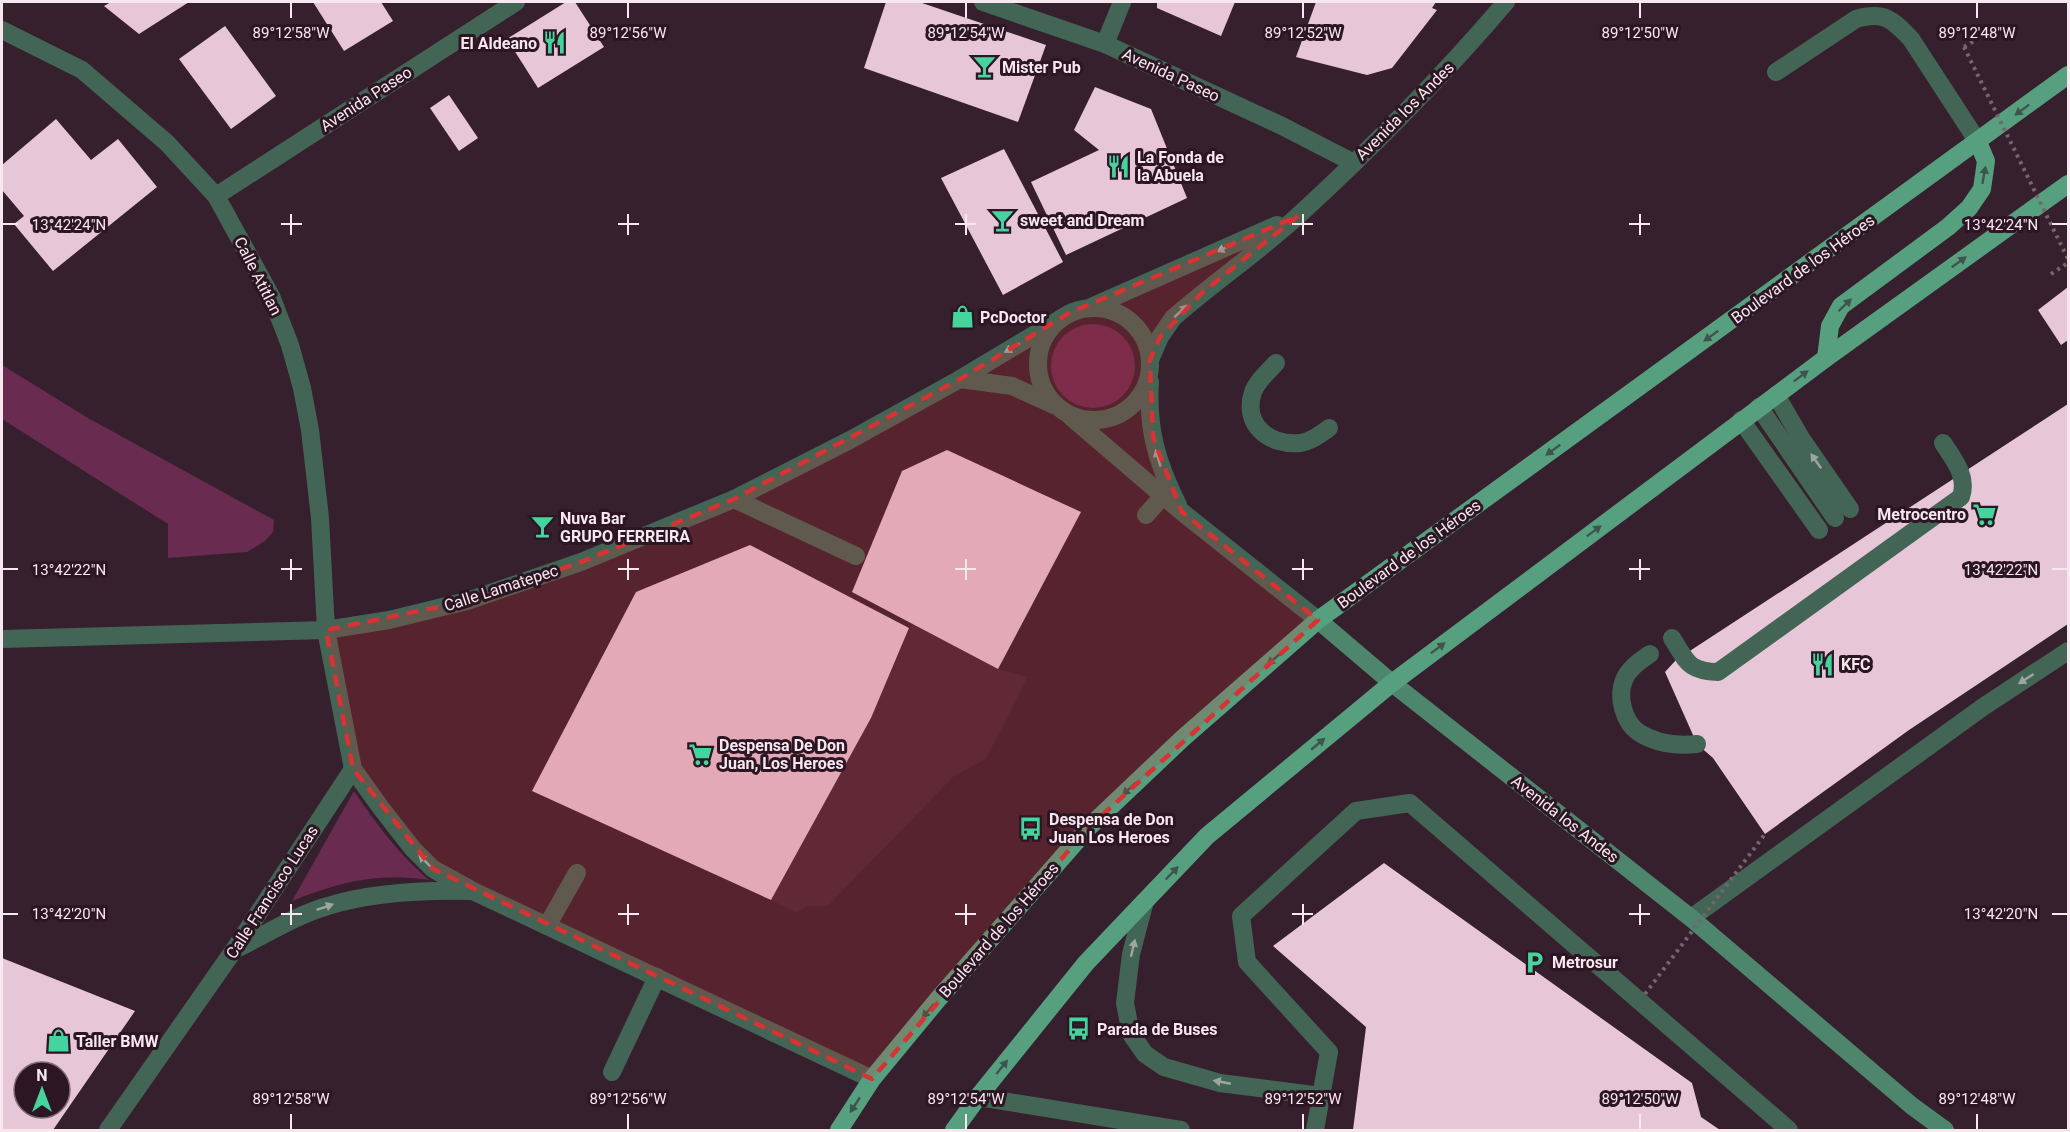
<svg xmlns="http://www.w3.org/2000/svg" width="2070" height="1132" font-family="Roboto,sans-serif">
  <rect width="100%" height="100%" fill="#37202d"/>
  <path fill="#442636" d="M912 623 998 669 1028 677 986 759 954 776 828 906H808L797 913 771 900 871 718Z"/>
  <g fill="#692b50">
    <circle cx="1093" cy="366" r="42"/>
    <path d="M2 365 88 418 274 520 273 532 265 541 247 552 168 558V524L2 419Z"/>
    <path d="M354 791C378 826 397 852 429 880 377 872 339 882 292 901Z"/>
  </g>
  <g fill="#e7c7d7" fill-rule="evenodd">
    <path d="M111 2H189L139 34 104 6Z"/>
    <path d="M313 2H381L393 21 344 51Z"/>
    <path d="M566 2H575L604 47 538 88 507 39Z"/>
    <path d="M886 2H919L1046 45 1018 122 864 68Z"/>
    <path d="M1157 2H1235L1221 36 1157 8Z"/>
    <path d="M1316 2H1436L1432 8 1437 10 1392 68 1367 75 1296 57Z"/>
    <path d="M225 26 276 96 231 129 179 59Z"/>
    <path d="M1095 87 1151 109 1187 198 1066 255 1031 182 1099 150 1074 130Z"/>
    <path d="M449 95 478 138 459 151 430 108Z"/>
    <path d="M56 119 91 160 118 139 157 187 53 271 14 224 24 216 2 190V165Z"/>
    <path d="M1004 149 1063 262 1003 295 941 178Z"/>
    <path d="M2068 287V340L2061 345 2038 310Z"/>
    <path d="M2068 404V624L1909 730 1765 834 1713 758 1697 744 1665 672 1676 660Z"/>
    <path d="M947 450 1081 512 998 669 852 592 902 471Z"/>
    <path d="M750 545 909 628 871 718 771 900 532 791 636 592Z"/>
    <path d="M1384 863 1692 1083 1701 1117 1720 1130H1353L1366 1027 1273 946Z"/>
    <path d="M2 958 135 1011 53 1130H2ZM24 1072H60V1108H24Z"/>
  </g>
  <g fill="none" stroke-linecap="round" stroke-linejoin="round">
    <g stroke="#78636f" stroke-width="4" stroke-dasharray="3 4.5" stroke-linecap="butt">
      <path d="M1964 47 1997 27"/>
      <path d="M2051 274 2068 263"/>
    </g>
    <g stroke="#436555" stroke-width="18">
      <path d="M1776 72 1856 19C1884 11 1892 19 1911 39L1978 142"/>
      <path d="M1276 363C1268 372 1257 381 1253 392 1242 425 1270 446 1300 443 1310 442 1320 435 1329 428"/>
      <path d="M1776 395 1801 438 1850 509"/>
      <path d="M1759 407 1835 518"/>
      <path d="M1741 420 1819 530"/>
      <path d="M734 499 856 556"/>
      <path d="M1146 515 1163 496"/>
      <path d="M1672 638C1687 661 1687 671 1718 672L1961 497C1968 476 1954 460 1943 443"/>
      <path d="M1650 654C1640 661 1629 668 1624 680 1617 697 1624 722 1638 732 1656 744 1677 746 1697 744"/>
      <path d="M1145 901 1131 954 1125 1003 1131 1034 1145 1054 1164 1067 1220 1083 1321 1096"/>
      <path d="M1691 918 1983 707 2068 651"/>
      <path d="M547 926 577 873"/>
      <path d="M612 1072 657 977"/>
      <path d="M978 1097 1181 1130"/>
      <path d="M1315 1130 1329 1052 1247 962 1241 916 1356 811 1410 803 1789 1130"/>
    </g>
    <g stroke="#436555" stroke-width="18">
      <path d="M983 2 1105 44 1282 126 1354 163"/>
      <path d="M2 30 82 70 167 143 216 196 271 296 290 345 302 388 310 430 320 518 326 630 353 769 381 808 413 849 433 869 475 892 872 1079"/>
      <path d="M1105 44 1122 2"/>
      <path d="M216 196 516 2"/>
      <path d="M1091 307 1277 225"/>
      <circle cx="1094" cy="364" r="56"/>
      <path d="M1150 360 1160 337 1173 318C1214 282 1260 251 1300 214 1373 147 1442 77 1506 2"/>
      <path d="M960 379 1012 386 1054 405"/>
      <path d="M1150 382C1147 429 1157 463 1178 505"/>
      <path d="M1071 417 1182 512 1318 620"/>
      <path d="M2 639 326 630 389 620 467 601 581 562 734 499 850 440 960 379 1062 318"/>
      <path d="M236 949C265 935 296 915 328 906 373 892 423 890 470 891"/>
      <path d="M108 1130 234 950 353 769"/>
    </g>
    <path stroke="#4e866d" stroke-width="18" d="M1318 620 1392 683 1691 918 1912 1106 1945 1130"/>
    <g stroke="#56a080" stroke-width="18">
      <path d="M1826 358 1830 326 1841 306 1948 227 1969 208 1982 189 1986 161 1978 142"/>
      <path d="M839 1130 872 1079 939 998 1088 828 1183 738 1318 620 2068 75"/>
      <path d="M954 1130 978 1097 1086 963 1207 836 1392 683 1826 358 2068 184"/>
    </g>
    <g stroke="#78636f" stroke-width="4" stroke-dasharray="3 4.5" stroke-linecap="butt">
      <path d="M1964 47 2068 259"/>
      <path d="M1645 994 1765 834"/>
    </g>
  </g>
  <defs><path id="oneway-solid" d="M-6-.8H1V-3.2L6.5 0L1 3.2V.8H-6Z" transform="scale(1.5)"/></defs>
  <g fill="#3f544d">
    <use href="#oneway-solid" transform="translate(2022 110) rotate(143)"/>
    <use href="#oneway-solid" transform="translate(1984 175) rotate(-80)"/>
    <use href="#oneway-solid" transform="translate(1959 262) rotate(-36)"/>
    <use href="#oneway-solid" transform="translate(1845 305) rotate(-44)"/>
    <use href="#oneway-solid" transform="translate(1711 336) rotate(144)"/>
    <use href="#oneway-solid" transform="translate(1801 376) rotate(-37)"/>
    <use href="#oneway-solid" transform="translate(1553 450) rotate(144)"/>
    <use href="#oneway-solid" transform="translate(1594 531) rotate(-37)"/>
    <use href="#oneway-solid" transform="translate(1438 648) rotate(-37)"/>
    <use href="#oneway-solid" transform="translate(1274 659) rotate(139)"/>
    <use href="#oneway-solid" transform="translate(1318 744) rotate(-40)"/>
    <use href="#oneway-solid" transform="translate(1129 789) rotate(137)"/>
    <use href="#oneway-solid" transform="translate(1172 873) rotate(-46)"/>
    <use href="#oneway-solid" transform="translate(928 1011) rotate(130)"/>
    <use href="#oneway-solid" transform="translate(1002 1067) rotate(-51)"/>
    <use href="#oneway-solid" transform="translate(855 1105) rotate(123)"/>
  </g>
  <g fill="#9da6a2">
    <use href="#oneway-solid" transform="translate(1225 248) rotate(156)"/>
    <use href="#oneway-solid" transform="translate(1181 311) rotate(-42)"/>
    <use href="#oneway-solid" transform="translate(1012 348) rotate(149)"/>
    <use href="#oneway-solid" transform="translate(1158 458) rotate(-107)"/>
    <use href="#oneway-solid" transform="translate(1816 461) rotate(-125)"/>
    <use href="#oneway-solid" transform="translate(2026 679) rotate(147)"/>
    <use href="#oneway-solid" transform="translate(425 861) rotate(-135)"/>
    <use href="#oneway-solid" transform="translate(325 907) rotate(-19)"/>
    <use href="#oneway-solid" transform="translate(1133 948) rotate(-77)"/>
    <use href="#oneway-solid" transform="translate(1222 1082) rotate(-169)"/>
  </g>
  <path fill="#d83232" fill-opacity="0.2" stroke="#d83232" stroke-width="4.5" stroke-dasharray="12 8" stroke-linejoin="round" d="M1298 216 1203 292 1160 337 1150 360 1153 437 1182 512 1318 620 1088 828 872 1079 433 869 353 769 326 630 467 601 581 562 734 499 960 379 1069 313Z"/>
  <path fill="none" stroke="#f7e7ef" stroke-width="2" d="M291 3V18M628 3V18M966 3V18M1303 3V18M1640 3V18M1977 3V18M291 214V235M628 214V235M966 214V235M1303 214V235M1640 214V235M3 224H18M281 224H302M618 224H639M955 224H976M1292 224H1313M1629 224H1650M2052 224H2067M291 559V580M628 559V580M966 559V580M1303 559V580M1640 559V580M3 569H18M281 569H302M618 569H639M955 569H976M1292 569H1313M1629 569H1650M2052 569H2067M291 904V925M628 904V925M966 904V925M1303 904V925M1640 904V925M3 914H18M281 914H302M618 914H639M955 914H976M1292 914H1313M1629 914H1650M2052 914H2067M291 1114V1129M628 1114V1129M966 1114V1129M1303 1114V1129M1640 1114V1129M1977 1114V1129"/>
  <defs>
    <symbol id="restaurant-bare" viewBox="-9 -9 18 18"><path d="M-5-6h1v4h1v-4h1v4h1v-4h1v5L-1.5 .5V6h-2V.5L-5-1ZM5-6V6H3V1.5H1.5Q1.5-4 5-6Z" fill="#46d49e" stroke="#2d1623" stroke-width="2.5" paint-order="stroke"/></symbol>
    <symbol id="bar-bare" viewBox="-9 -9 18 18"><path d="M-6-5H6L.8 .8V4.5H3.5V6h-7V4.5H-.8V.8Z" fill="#46d49e" stroke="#2d1623" stroke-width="2.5" paint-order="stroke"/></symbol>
    <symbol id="shop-bare" viewBox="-9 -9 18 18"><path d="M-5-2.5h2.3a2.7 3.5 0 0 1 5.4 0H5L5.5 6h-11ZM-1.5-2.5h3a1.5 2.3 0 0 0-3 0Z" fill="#46d49e" stroke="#2d1623" stroke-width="2.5" paint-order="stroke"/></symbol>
    <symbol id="supermarket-bare" viewBox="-9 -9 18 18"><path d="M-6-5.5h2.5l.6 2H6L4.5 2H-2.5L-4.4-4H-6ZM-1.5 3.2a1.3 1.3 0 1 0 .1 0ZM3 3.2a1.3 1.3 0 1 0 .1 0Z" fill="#46d49e" stroke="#2d1623" stroke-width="2.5" paint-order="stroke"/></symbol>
    <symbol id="bus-bare" viewBox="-9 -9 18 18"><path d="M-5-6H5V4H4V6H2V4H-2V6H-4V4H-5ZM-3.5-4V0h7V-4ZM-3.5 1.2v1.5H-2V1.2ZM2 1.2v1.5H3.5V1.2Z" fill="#46d49e" stroke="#2d1623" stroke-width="2.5" paint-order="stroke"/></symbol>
    <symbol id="parking-bare" viewBox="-9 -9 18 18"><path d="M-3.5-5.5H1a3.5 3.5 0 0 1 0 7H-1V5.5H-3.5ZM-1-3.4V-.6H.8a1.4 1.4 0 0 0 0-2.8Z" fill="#46d49e" stroke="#2d1623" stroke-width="2.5" paint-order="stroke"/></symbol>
  </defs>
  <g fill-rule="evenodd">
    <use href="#restaurant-bare" x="538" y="26" width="33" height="33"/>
    <use href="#bar-bare" x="968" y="50" width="33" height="33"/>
    <use href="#restaurant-bare" x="1102" y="150" width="33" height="33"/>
    <use href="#bar-bare" x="986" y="204" width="33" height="33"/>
    <use href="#shop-bare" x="946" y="300" width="33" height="33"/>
    <use href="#supermarket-bare" x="1968" y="498" width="33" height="33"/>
    <use href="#bar-bare" x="526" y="510" width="33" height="33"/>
    <use href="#restaurant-bare" x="1806" y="648" width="33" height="33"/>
    <use href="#supermarket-bare" x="684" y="738" width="33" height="33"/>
    <use href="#bus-bare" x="1014" y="812" width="33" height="33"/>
    <use href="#parking-bare" x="1518" y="946" width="33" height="33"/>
    <use href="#bus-bare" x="1062" y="1012" width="33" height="33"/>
    <use href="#shop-bare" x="42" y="1024" width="33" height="33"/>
  </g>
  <g text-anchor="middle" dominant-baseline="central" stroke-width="6" stroke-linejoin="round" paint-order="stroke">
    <g font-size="16" font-weight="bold" fill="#f7e7ef" stroke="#2d1623" text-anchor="start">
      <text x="537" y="43" text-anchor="end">El Aldeano</text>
      <text x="1002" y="67">Mister Pub</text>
      <text x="1137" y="157">La Fonda de<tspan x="1137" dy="18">la Abuela</tspan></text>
      <text x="1020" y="220">sweet and Dream</text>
      <text x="980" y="317">PcDoctor</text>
      <text x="1966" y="514" text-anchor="end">Metrocentro</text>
      <text x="560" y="518">Nuva Bar<tspan x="560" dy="18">GRUPO FERREIRA</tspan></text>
      <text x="1841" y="664">KFC</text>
      <text x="719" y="745">Despensa De Don<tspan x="719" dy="18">Juan, Los Heroes</tspan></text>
      <text x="1049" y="819">Despensa de Don<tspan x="1049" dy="18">Juan Los Heroes</tspan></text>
      <text x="1552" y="962">Metrosur</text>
      <text x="1097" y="1029">Parada de Buses</text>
      <text x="76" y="1041">Taller BMW</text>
    </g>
    <g font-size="16" fill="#f7e7ef" stroke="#2d1623">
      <text transform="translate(1171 75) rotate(25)">Avenida Paseo</text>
      <text transform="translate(366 99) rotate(-33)">Avenida Paseo</text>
      <text transform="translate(1405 111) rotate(-45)">Avenida los Andes</text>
      <text transform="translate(1803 269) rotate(-36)">Boulevard de los Héroes</text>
      <text transform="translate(258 276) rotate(63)">Calle Atitlan</text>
      <text transform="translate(1409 554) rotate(-36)">Boulevard de los Héroes</text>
      <text transform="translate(501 588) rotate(-18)">Calle Lamatepec</text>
      <text transform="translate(1565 819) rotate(38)">Avenida los Andes</text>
      <text transform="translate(272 892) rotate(-57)">Calle Francisco Lucas</text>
      <text transform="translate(999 930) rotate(-49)">Boulevard de los Héroes</text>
    </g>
  </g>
  <g font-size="15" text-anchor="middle" fill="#f7e7ef" stroke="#2d1623" stroke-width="6" stroke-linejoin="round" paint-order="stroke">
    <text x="291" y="38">89°12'58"W</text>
    <text x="628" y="38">89°12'56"W</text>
    <text x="966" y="38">89°12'54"W</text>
    <text x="1303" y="38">89°12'52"W</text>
    <text x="1640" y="38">89°12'50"W</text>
    <text x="1977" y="38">89°12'48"W</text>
    <text x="69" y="230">13°42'24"N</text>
    <text x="2001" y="230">13°42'24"N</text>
    <text x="69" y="575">13°42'22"N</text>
    <text x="2001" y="575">13°42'22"N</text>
    <text x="69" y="919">13°42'20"N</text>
    <text x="2001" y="919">13°42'20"N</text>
    <text x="291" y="1104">89°12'58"W</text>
    <text x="628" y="1104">89°12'56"W</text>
    <text x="966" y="1104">89°12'54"W</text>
    <text x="1303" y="1104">89°12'52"W</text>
    <text x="1640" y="1104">89°12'50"W</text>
    <text x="1977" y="1104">89°12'48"W</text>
  </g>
  <rect width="2070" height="1132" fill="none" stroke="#f7e7ef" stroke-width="6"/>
  <g transform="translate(42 1090)"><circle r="28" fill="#2d1623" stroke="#7e6a75" stroke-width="1.5"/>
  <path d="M0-4.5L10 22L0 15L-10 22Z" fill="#46d49e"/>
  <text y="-9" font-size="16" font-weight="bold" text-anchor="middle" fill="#f7e7ef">N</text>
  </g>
</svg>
